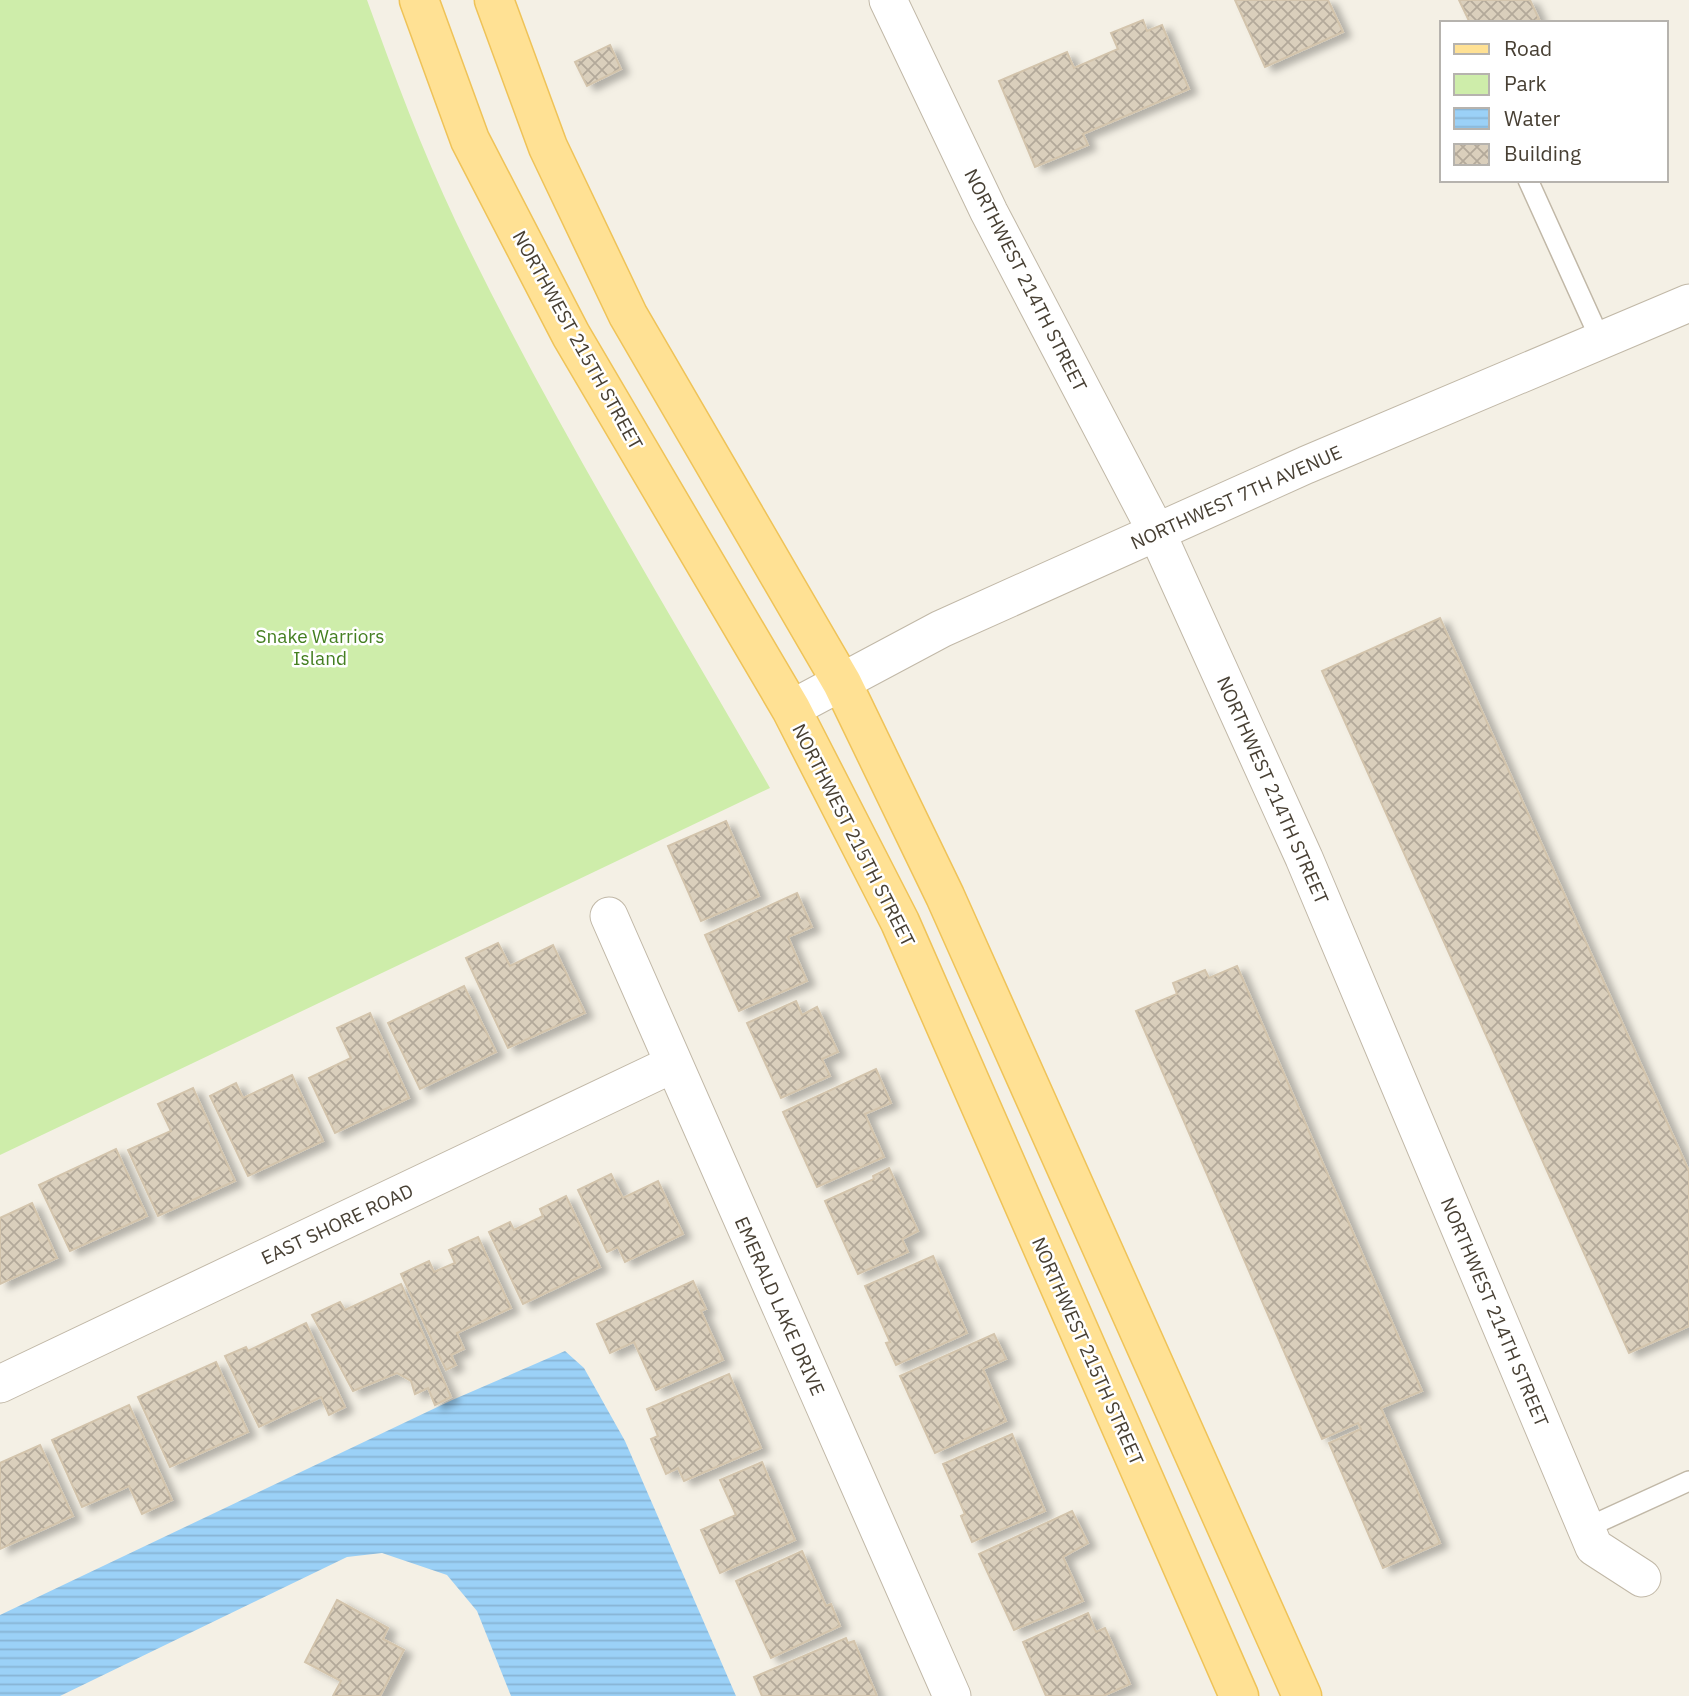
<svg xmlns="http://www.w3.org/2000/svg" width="1689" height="1696" font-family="'IBM Plex Sans',sans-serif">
  <defs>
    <pattern id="water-rules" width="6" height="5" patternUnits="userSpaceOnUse" patternTransform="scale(1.75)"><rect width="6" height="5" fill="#9bd1f7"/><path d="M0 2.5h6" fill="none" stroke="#87b4d4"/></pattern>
    <pattern id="building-cross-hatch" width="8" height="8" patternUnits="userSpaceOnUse" patternTransform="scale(1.75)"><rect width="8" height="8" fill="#dacfbc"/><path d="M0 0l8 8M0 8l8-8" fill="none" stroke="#b3a99a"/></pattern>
    <filter id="shadow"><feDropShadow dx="8" dy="4.5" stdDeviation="3.5" flood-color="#0004"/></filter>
  </defs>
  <rect width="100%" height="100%" fill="#f4f0e5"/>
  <path fill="#ceedaa" d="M0 0H367C394 75 422 150 456 222 549 416 663 601 770 788L0 1155Z"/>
  <path fill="url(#water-rules)" d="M565 1351 584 1368 625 1441 736 1696H511L477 1611 447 1575 382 1553 347 1557 60 1696H0V1615L450 1401Z"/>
  <g fill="url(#building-cross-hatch)" stroke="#d3c4ac" stroke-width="2" filter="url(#shadow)">
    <path d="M1235 0H1328L1343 32 1265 67Z"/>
    <path d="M1459 0H1530L1539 19 1531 23H1470Z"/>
    <path d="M1143 20 1147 31 1162 25 1189 89 1083 134 1088 145 1035 167 999 81 1067 52 1074 68 1118 49 1111 33Z"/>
    <path d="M610 45 621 69 587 86 575 62Z"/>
    <path d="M1440 618 1689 1171V1326L1629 1353 1322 671Z"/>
    <path d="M726 821 759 896 701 921 668 846Z"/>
    <path d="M797 893 812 927 788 937 807 981 739 1011 705 935Z"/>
    <path d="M498 943 510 966 553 945 585 1013 508 1048 466 958Z"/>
    <path d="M1237 966 1422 1391 1381 1408 1440 1543 1383 1568 1329 1443 1361 1429 1358 1423 1322 1439 1136 1011 1177 994 1173 983 1205 970 1209 978Z"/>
    <path d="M464 986 496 1052 420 1089 388 1023Z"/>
    <path d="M796 1001 802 1015 817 1007 838 1052 822 1059 830 1076 781 1098 747 1023Z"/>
    <path d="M370 1013 409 1098 335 1133 309 1078 351 1058 337 1028Z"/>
    <path d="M876 1069 891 1103 865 1114 884 1157 817 1187 783 1112Z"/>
    <path d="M292 1075 323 1141 248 1176 210 1096 236 1083 243 1098Z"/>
    <path d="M193 1088 235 1181 158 1216 128 1150 171 1131 158 1104Z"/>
    <path d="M116 1149 147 1216 70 1251 39 1185Z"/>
    <path d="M889 1168 918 1231 902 1239 908 1252 858 1274 825 1201 874 1179 873 1176Z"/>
    <path d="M611 1174 623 1198 658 1181 683 1234 625 1262 618 1247 607 1252 578 1190Z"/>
    <path d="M566 1196 600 1267 523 1304 489 1232 510 1222 514 1230 543 1216 540 1209Z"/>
    <path d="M32 1203 57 1258 0 1284V1218Z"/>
    <path d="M478 1237 511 1308 457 1333 464 1349 451 1355 456 1365 446 1370 401 1274 429 1261 434 1272 455 1263 449 1250Z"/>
    <path d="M933 1256 967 1333 896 1365 886 1343 890 1342 865 1286Z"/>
    <path d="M693 1281 706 1309 701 1311 723 1360 656 1390 634 1342 610 1353 597 1324Z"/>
    <path d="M401 1284 451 1397 435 1405 428 1388 415 1394 411 1381 397 1373 353 1391 312 1315 340 1302 345 1310Z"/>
    <path d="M306 1323 345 1407 329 1415 321 1397 259 1427 225 1356 246 1347 248 1351Z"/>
    <path d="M994 1334 1006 1359 983 1369 1006 1421 935 1453 900 1376Z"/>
    <path d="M216 1362 248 1432 170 1467 138 1397Z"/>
    <path d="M729 1374 761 1448 684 1481 678 1468 666 1474 651 1439 658 1436 647 1409Z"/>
    <path d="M129 1405 172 1500 142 1514 129 1486 82 1507 52 1440Z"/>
    <path d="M1012 1434 1045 1511 972 1542 961 1516 965 1514 943 1464Z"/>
    <path d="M40 1445 73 1516 0 1549V1463Z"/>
    <path d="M762 1462 795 1540 720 1573 701 1530 736 1515 720 1480Z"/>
    <path d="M1072 1511 1088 1543 1063 1557 1083 1601 1014 1630 979 1554Z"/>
    <path d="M802 1551 826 1606 831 1604 840 1626 771 1658 736 1581Z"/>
    <path d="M337 1600 388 1628 383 1639 404 1650 380 1696H333L341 1681 305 1662Z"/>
    <path d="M1088 1613 1096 1632 1105 1628 1130 1684 1103 1696H1046L1023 1642Z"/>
    <path d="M846 1638 848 1643 854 1641 877 1696H762L754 1677Z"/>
  </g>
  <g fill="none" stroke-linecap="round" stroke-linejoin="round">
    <defs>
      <g id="lane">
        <path d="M1528 180 1601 341"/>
        <path d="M1586 1528 1689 1481"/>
      </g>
      <g id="street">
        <path d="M888 0 989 212 1157 533 1304 858 1594 1547 1642 1578"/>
        <path d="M791 709 941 629 1306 465 1689 303"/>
        <path d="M609 916 952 1696"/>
        <path d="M0 1384 673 1064"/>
      </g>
      <g id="primary">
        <path d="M419 0 470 140 571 335 791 709 900 922 1239 1696"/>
        <path d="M494 0 548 147 628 315 842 683 945 896 1302 1696"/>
      </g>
    </defs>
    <use href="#lane" stroke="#c1b8a7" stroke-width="22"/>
    <use href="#street" stroke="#c1b8a7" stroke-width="39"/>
    <use href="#primary" stroke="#efc358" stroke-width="41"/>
    <use href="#lane" stroke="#fff" stroke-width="19"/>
    <use href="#street" stroke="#fff" stroke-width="37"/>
    <use href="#primary" stroke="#ffe194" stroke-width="38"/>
  </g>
  <g text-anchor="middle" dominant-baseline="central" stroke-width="5" stroke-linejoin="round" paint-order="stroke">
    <g font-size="19" fill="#484034" stroke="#fff">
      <text transform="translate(1026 280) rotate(63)">NORTHWEST 214TH STREET</text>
      <text transform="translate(578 340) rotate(61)">NORTHWEST 215TH STREET</text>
      <text transform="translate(1236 497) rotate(-24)">NORTHWEST 7TH AVENUE</text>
      <text transform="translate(1273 790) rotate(66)">NORTHWEST 214TH STREET</text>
      <text transform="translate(854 835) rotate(63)">NORTHWEST 215TH STREET</text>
      <text transform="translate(337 1224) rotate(-25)">EAST SHORE ROAD</text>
      <text transform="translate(780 1306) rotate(66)">EMERALD LAKE DRIVE</text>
      <text transform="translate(1495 1312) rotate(67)">NORTHWEST 214TH STREET</text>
      <text transform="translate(1088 1351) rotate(66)">NORTHWEST 215TH STREET</text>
    </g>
    <g font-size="19" fill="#447f21" stroke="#fff">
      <text x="320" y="636">Snake Warriors<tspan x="320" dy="22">Island</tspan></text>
    </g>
  </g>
  <rect x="1440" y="21" width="228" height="161" fill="#ffffff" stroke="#b6b3ae" stroke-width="2"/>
  <rect x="1454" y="44" width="35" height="10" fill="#ffe194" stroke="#b6b3ae" stroke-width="2"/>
  <text x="1504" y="56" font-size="21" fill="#484034">Road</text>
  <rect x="1454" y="74" width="35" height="21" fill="#ceedaa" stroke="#b6b3ae" stroke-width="2"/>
  <text x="1504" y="91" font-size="21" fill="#484034">Park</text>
  <rect x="1454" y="108" width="35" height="21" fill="url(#water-rules)" stroke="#b6b3ae" stroke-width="2"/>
  <text x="1504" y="126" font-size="21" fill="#484034">Water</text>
  <rect x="1454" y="144" width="35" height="21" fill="url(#building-cross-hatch)" stroke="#b6b3ae" stroke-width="2"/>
  <text x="1504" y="161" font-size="21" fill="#484034">Building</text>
</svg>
